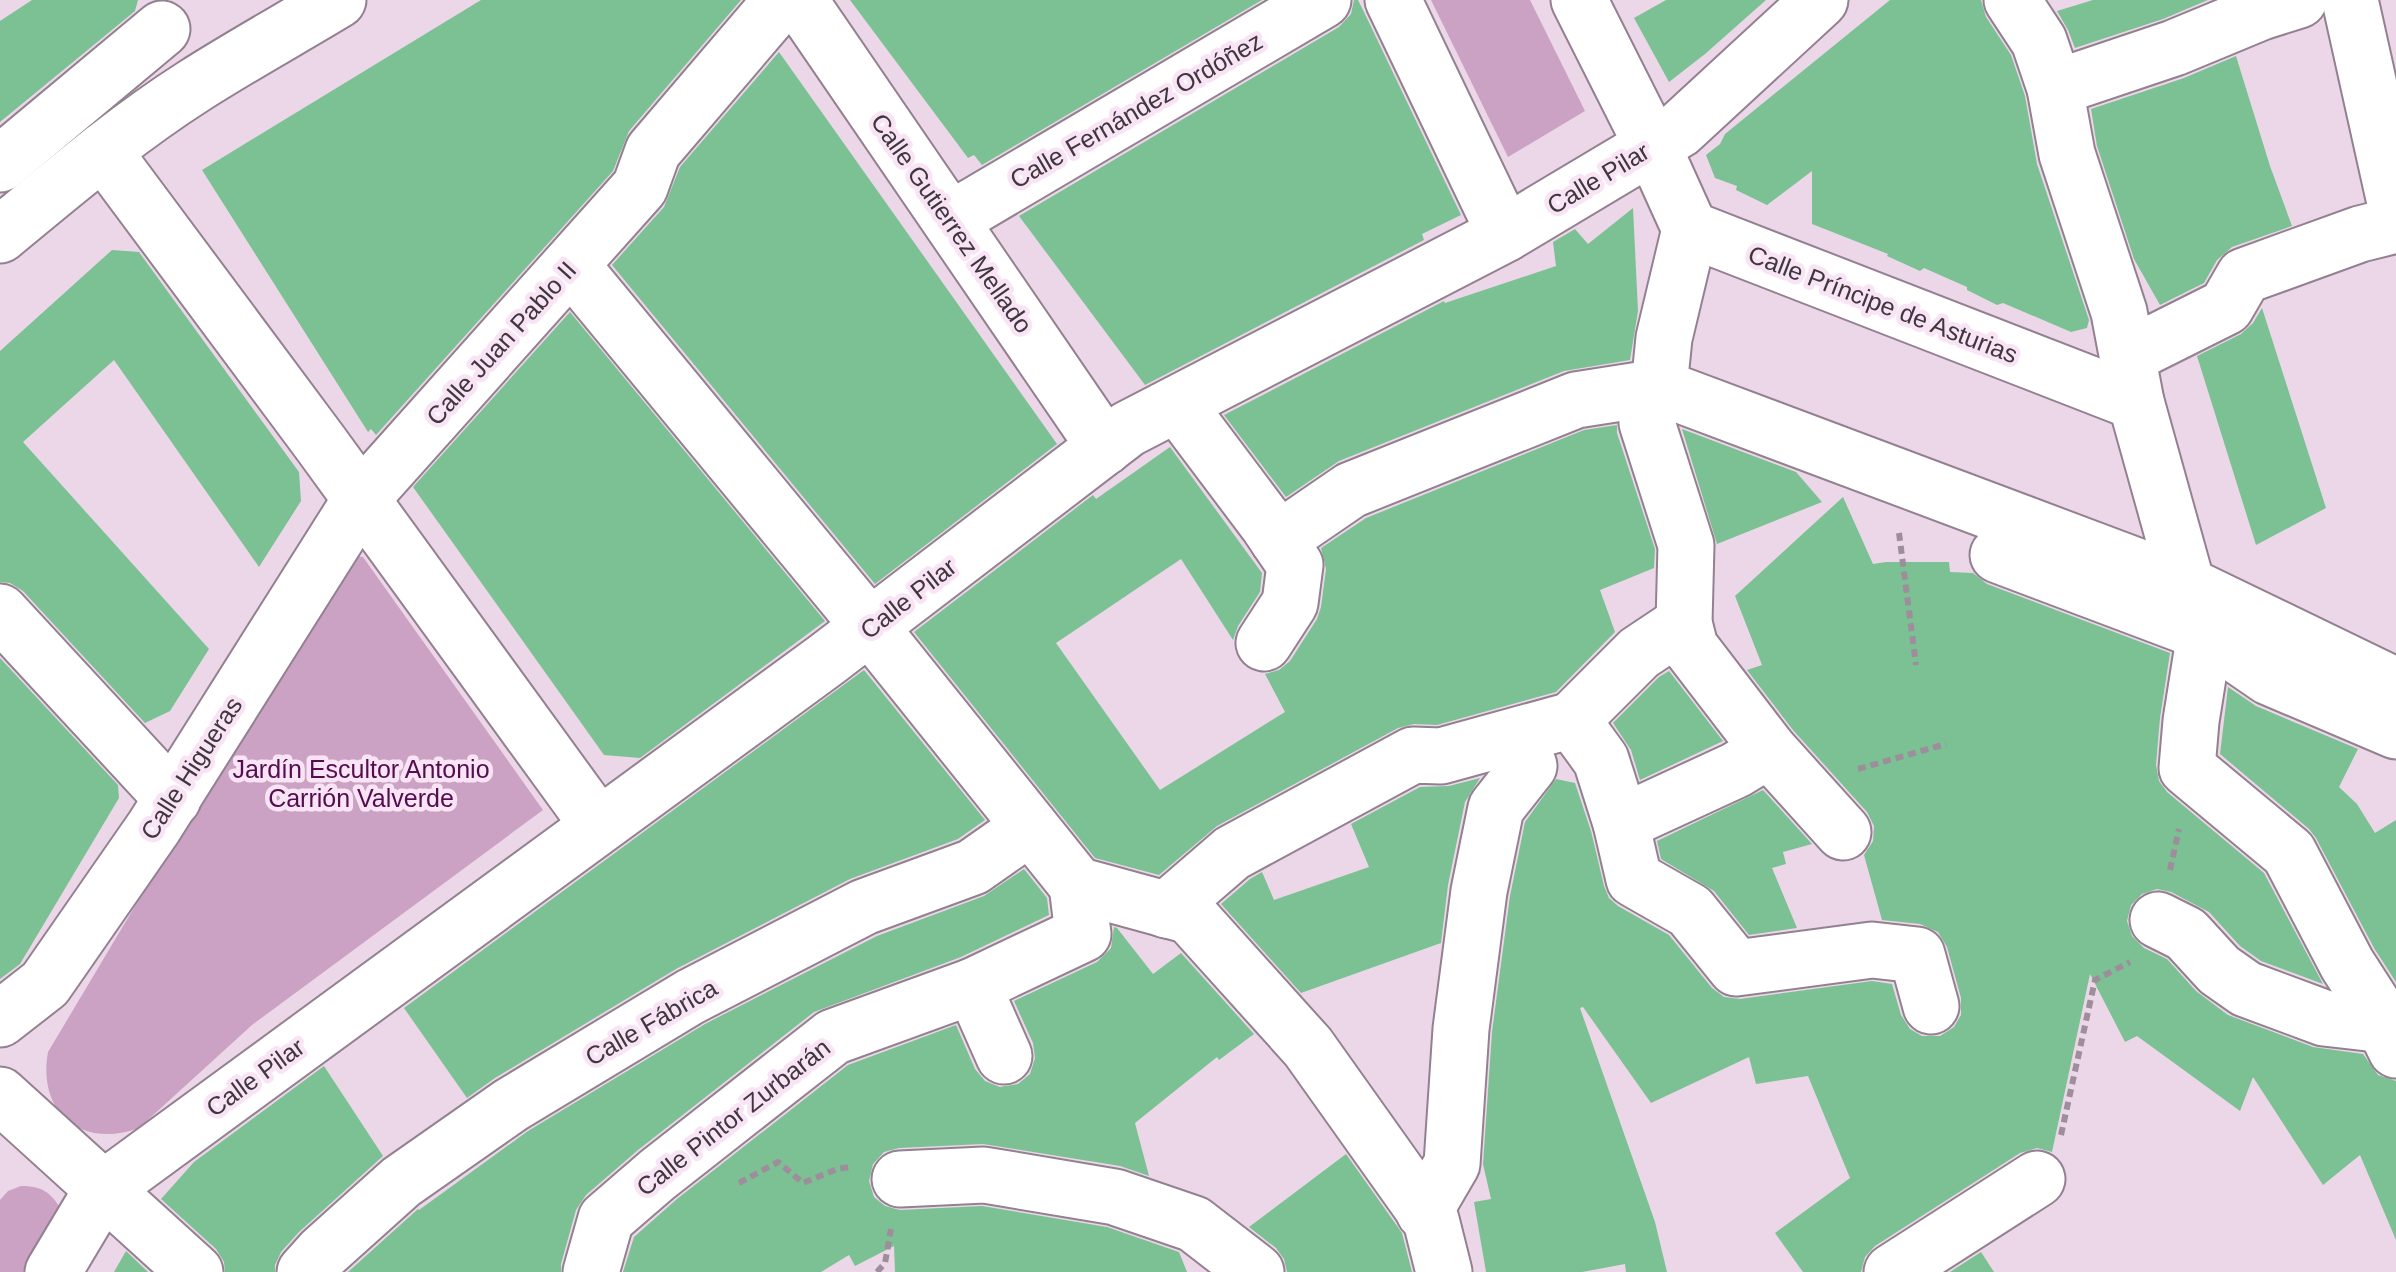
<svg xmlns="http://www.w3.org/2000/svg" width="2396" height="1272" font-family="Helvetica,sans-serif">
  <rect width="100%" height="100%" fill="#ecd7e8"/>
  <g fill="#cba2c4">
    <path d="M1431 0H1530L1585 111 1508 157Z"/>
    <path d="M356 556 363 557 543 810 252 1025 139 1128C82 1149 37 1113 48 1052L268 683Z"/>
    <path d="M21 1186C42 1186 50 1192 61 1209L34 1272H0V1200L8 1191Z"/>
  </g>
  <g fill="#7bc194">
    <path d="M32 0H138L135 11 0 122V21Z"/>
    <path d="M481 0H741L629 131 613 171 376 435 371 429 368 432 202 170Z"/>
    <path d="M850 0H1262L982 165 974 155 968 158Z"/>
    <path d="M1354 0H1358L1364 12 1461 215 1422 234 1424 240 1145 385 1019 216 1339 27 1351 14Z"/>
    <path d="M1666 0H1766L1705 54 1669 82 1634 18Z"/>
    <path d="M1890 0H1981L1986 17 2011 55 2025 96 2037 164 2089 320 2087 328 2071 332 2003 303 1997 305 1967 290V287L1924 268 1920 271 1887 256 1888 254 1812 224V171L1767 205 1736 190 1737 186 1715 178 1706 155 1720 144 1725 134Z"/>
    <path d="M2093 0H2208L2163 19 2075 48 2068 30 2057 11Z"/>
    <path d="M779 52 1057 444 875 584 612 265 664 207 680 167Z"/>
    <path d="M2236 56 2270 166 2292 226 2232 247 2217 260 2204 283 2160 305 2134 259 2097 146 2091 109 2184 78Z"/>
    <path d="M1633 208 1638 311 1630 360 1564 371 1339 461 1286 497 1224 415 1444 301 1445 303 1556 266 1553 242 1575 229 1588 244Z"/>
    <path d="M112 250 139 252 299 472 301 501 259 567 114 360 23 442 209 649 170 711 145 723 23 591 10 583 0 582V351Z"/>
    <path d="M2262 308 2326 508 2256 545 2197 356 2241 334 2253 323Z"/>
    <path d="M570 312 825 621 640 758 604 755 413 487Z"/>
    <path d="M1617 425V433L1655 549 1654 568 1600 590 1615 632 1556 692 1437 725 1414 724 1398 728 1217 826 1159 875 1095 858 914 632 1093 495 1096 499 1170 447 1262 573 1260 592 1238 626 1233 640 1181 559 1056 643 1160 790 1285 712 1265 674 1279 670 1290 661 1317 619 1321 607 1326 569 1321 548 1366 518 1584 430Z"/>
    <path d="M1682 429 1796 472 1822 502 1717 544Z"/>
    <path d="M1843 497 1873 564 1886 562H1949L1950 572 1973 573 1987 584 2170 653 2160 718 2156 765 2159 781 2167 792 2264 873 2323 984 2261 961 2240 946 2209 912 2171 892 2157 889 2142 894 2131 905 2127 921 2132 936 2144 948 2167 959 2196 991 2228 1015 2313 1047 2363 1054 2378 1075 2396 1081V1240L2360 1155 2323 1185 2253 1077 2240 1111 2137 1036 2125 1042 2090 974 2052 1152 2037 1148 2020 1153 1875 1246 1865 1257 1861 1272H1803L1775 1233 1850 1178 1808 1076 1756 1084 1749 1057 1651 1103 1583 1007 1580 1008 1655 1222 1667 1272H1626L1625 1264 1582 1272H1486L1474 1202 1491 1199 1483 1164 1492 1032 1510 896 1525 822 1556 779 1575 783 1591 831 1604 886 1609 898 1618 906 1669 935 1712 988 1724 997 1740 999 1872 981 1892 984 1901 1015 1910 1029 1922 1036H1940L1954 1027 1961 1015V998L1947 947 1938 932 1920 924 1882 920 1864 855 1873 841 1874 826 1867 812 1793 730 1747 670 1762 665 1735 596Z"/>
    <path d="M0 658 118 785 119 798 20 964 0 979Z"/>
    <path d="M864 670 985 820 958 839 850 879 676 969 495 1078 467 1098 404 1008Z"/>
    <path d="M1669 671 1723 741 1640 780 1631 750 1613 723 1659 677Z"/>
    <path d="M2228 687 2256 706 2358 749 2339 787 2357 804 2375 833 2396 820V982L2374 948 2316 838 2309 829 2220 754Z"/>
    <path d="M1480 778 1465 802 1448 885 1441 943 1301 993 1221 904 1250 879 1262 872 1274 900 1369 867 1351 824 1420 787 1449 786Z"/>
    <path d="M1763 790 1812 844 1783 852 1786 864 1772 868 1797 928 1749 935 1714 891 1661 859 1657 841Z"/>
    <path d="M1024 869 1047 898 1049 915 961 957 814 1012 638 1150 586 1195 576 1210 561 1264V1272H348L418 1209 419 1210 528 1131 705 1024 877 936 984 896Z"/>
    <path d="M1114 927 1117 928 1153 974 1181 953 1254 1034 1219 1060 1217 1057 1135 1123 1149 1176 1120 1166 983 1144 899 1148 884 1152 873 1164 869 1181 874 1197 885 1206 900 1210 982 1206 1107 1227 1179 1252 1187 1272H895L894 1246 855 1266 849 1255 821 1272H623L634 1237 677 1199 848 1065 956 1025 975 1069 985 1081 1000 1087 1018 1084 1030 1074 1035 1058 1033 1043 1014 1001 1097 962 1111 948Z"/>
    <path d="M324 1066 383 1156 299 1232 281 1252 275 1265V1272H225L224 1262 216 1249 161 1199 194 1162Z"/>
    <path d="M1346 1154 1402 1233 1412 1272H1287L1284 1259 1276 1248 1249 1227Z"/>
    <path d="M126 1251 148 1272H114Z"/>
    <path d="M1981 1252 1994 1272H1950Z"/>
  </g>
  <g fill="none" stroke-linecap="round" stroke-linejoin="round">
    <defs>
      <g id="minor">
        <path d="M799 0 1105 447"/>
        <path d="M1393 0 1505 234"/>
        <path d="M1579 0 1652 145 1690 229 2136 402 2187 585"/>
        <path d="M2012 0 2039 41 2055 88 2067 154 2119 312 2136 402"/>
        <path d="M2350 0 2396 207"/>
        <path d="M2055 88 2174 48 2261 12 2299 0"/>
        <path d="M103 151 321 444 598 825"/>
        <path d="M0 164 162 29"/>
        <path d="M950 220 1323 0"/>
        <path d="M1690 229 1664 338 1659 387 2187 585 2396 686"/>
        <path d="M571 265 870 627 1077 885 1190 916 1308 1047 1431 1220 1444 1272"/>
        <path d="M2128 356 2226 307 2244 276 2360 234 2396 225"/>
        <path d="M1177 404 1268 525 1295 565 1290 603 1264 643"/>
        <path d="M1278 540 1351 490 1576 400 1659 387 1647 423 1686 545 1684 623 1690 647 1769 750 1843 832"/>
        <path d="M1998 555 2205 633 2269 677 2396 731"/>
        <path d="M0 612 173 799"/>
        <path d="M2205 633 2191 721 2187 768 2289 853 2347 964 2376 1009 2396 1050"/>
        <path d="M1572 720 1601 760 1621 823 1634 879 1690 911 1736 968 1872 950 1917 955 1931 1006"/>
        <path d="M1621 823 1736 770 1769 750"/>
        <path d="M1166 910 1232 853 1413 755 1441 756 1572 720 1639 653 1684 623"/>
        <path d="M2158 920 2186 934 2219 970 2246 989 2324 1018 2385 1025"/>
        <path d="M0 1019 45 984 154 827 361 499 640 187 653 151 782 0"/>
        <path d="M1004 1056 973 986 1083 934 1077 885"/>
        <path d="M0 1095 195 1272"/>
        <path d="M900 1179 984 1175 1115 1197 1194 1224 1256 1272"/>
        <path d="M1424 1212 1452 1164 1461 1029 1479 891 1496 808 1529 766 1516 736"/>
        <path d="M53 1272 102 1190 826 660 1128 429 1505 234 1679 130 1820 0"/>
        <path d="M305 1272 322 1253 401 1182 511 1105 690 997 864 907 973 867 1030 827"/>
        <path d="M591 1272 606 1219 657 1175 833 1037 973 986"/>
        <path d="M1892 1272 2037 1179"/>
      </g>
      <path id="secondary" d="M0 235C63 183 125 130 194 86 241 56 290 29 338 0"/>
    </defs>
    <use href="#minor" stroke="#938090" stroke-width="59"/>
    <use href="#secondary" stroke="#938090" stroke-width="59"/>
    <g stroke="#9e8e9b" stroke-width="6" stroke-dasharray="8 5" stroke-linecap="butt">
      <path d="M1899 533 1916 665"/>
      <path d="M1858 769 1946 744"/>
      <path d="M2170 870 2179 829"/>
      <path d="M2061 1135 2095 980 2130 962"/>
      <path d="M739 1183 778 1162 803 1183 837 1169 851 1167"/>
      <path d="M877 1272 885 1263 891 1229"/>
    </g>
    <use href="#minor" stroke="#fff" stroke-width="55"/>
    <use href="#secondary" stroke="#fff" stroke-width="55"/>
  </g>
  <g text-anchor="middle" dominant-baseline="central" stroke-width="9" stroke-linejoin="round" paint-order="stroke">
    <g font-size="25" fill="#3f373e" stroke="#f9e4f5">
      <text transform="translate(1136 110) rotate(-30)">Calle Fernández Ordóñez</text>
      <text transform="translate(1598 178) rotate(-31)">Calle Pilar</text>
      <text transform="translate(952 223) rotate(55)">Calle Gutierrez Mellado</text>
      <text transform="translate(1883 304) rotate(21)">Calle Príncipe de Asturias</text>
      <text transform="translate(501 343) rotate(-48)">Calle Juan Pablo II</text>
      <text transform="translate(908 598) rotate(-38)">Calle Pilar</text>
      <text transform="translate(191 768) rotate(-57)">Calle Higueras</text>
      <text transform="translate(651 1022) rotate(-30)">Calle Fábrica</text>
      <text transform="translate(255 1077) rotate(-36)">Calle Pilar</text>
      <text transform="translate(733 1117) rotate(-38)">Calle Pintor Zurbarán</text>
    </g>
    <g font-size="25" fill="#540d4e" stroke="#f9e4f5">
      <text x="361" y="769">Jardín Escultor Antonio<tspan x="361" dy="29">Carrión Valverde</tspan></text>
    </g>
  </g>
</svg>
